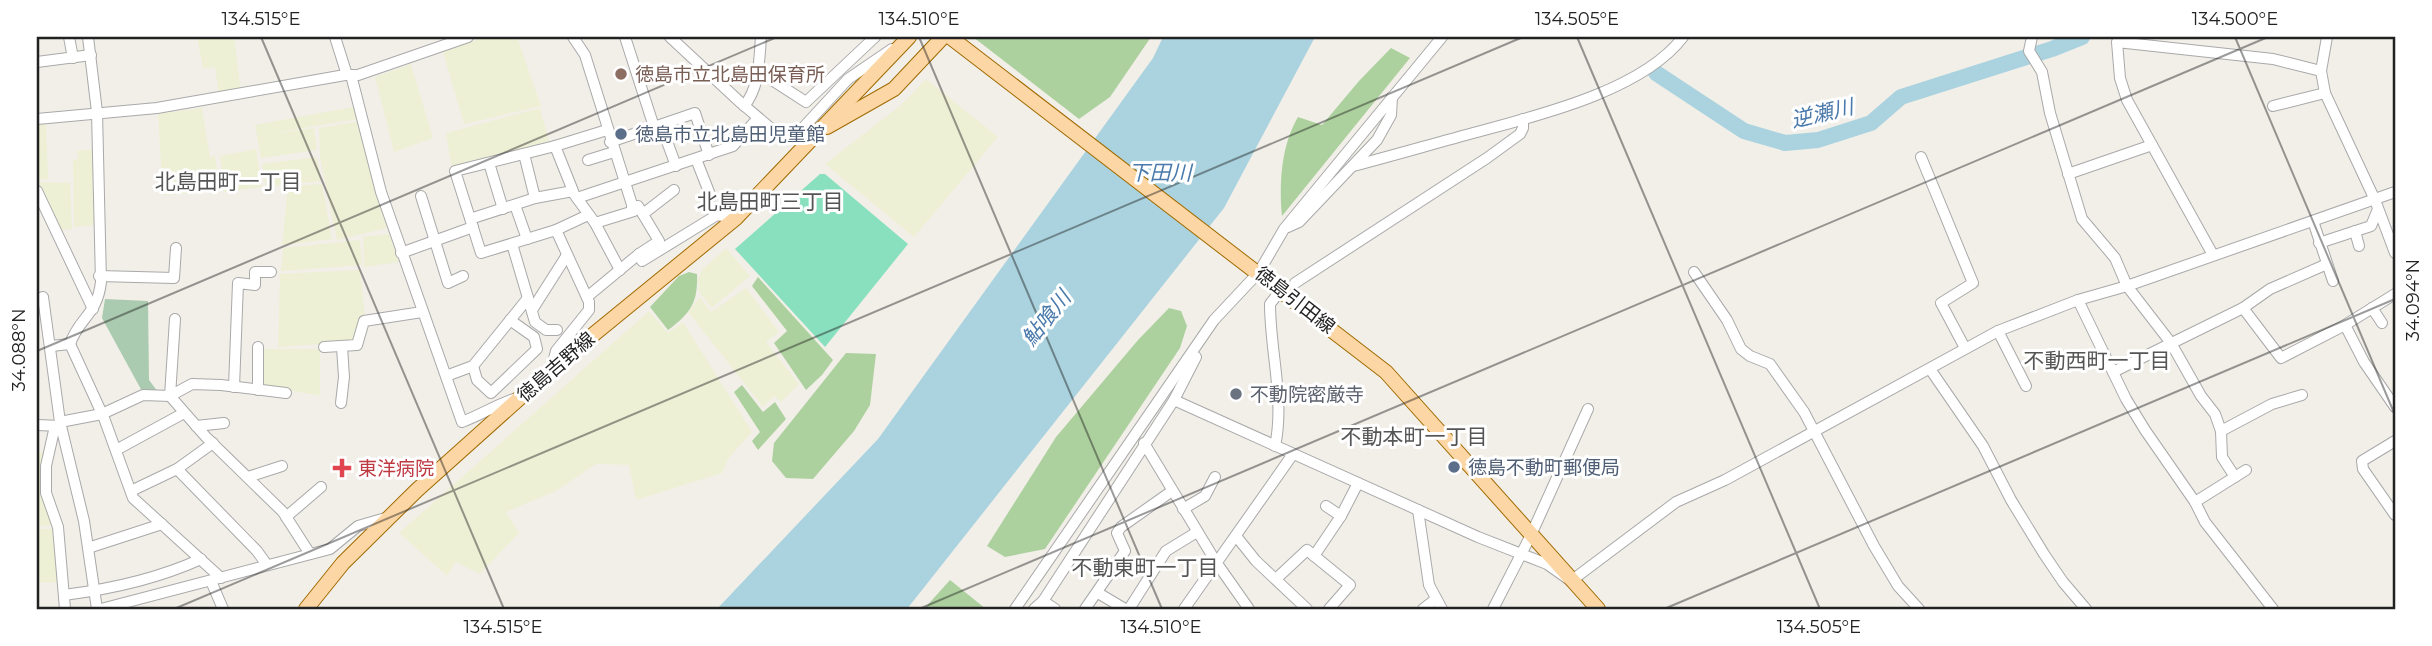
<svg xmlns="http://www.w3.org/2000/svg" width="2432" height="646" font-family="Montserrat,'Noto Sans JP',sans-serif">
  <rect width="100%" height="100%" fill="#f2efe9"/>
  <g fill="#eef0d5">
    <path d="M197 37H234L241 92 219 97 215 67 203 69Z"/>
    <path d="M485 37H517L541 106 464 124 443 52Z"/>
    <path d="M411 64 433 138 394 152 375 77Z"/>
    <path d="M926 79 998 137 914 237 825 164 901 105Z"/>
    <path d="M353 107 357 119 268 134 314 128 317 150 261 158 255 125Z"/>
    <path d="M202 108 210 157 215 156 220 191 163 195 158 114Z"/>
    <path d="M540 108 549 142 452 169 446 133Z"/>
    <path d="M360 121 377 198 387 228 337 240 320 158 319 128Z"/>
    <path d="M46 122 48 179 37 180V123Z"/>
    <path d="M93 149 95 225 74 227 73 160 78 159 77 151Z"/>
    <path d="M256 149 262 187 224 192 220 156Z"/>
    <path d="M317 157 321 181 266 187 262 164Z"/>
    <path d="M38 182 70 183 72 229 60 230Z"/>
    <path d="M322 184 332 239 282 245 288 186Z"/>
    <path d="M389 234 399 262 364 267 363 237Z"/>
    <path d="M360 240 362 265 281 271 283 248Z"/>
    <path d="M726 248 750 276 712 308 699 292 698 279 702 270Z"/>
    <path d="M360 270 365 316 355 342 278 347 280 274Z"/>
    <path d="M746 288 779 332 766 342 799 384 781 402 774 396 763 407 688 312 700 297 711 312Z"/>
    <path d="M649 311 668 333 683 322 752 432 728 459 722 473 636 500 629 465 596 464 556 491 506 512 519 533 480 574 456 562 447 576 399 533Z"/>
    <path d="M262 349H320V396L263 385Z"/>
    <path d="M37 451 44 453 54 525 37 526Z"/>
    <path d="M37 529H55L59 583 37 582Z"/>
  </g>
  <g fill="#add19e">
    <path d="M973 37H1151L1110 97 1079 119Z"/>
    <path d="M1391 48 1410 58 1282 216C1279 183 1281 146 1298 117L1322 125 1359 81Z"/>
    <path d="M689 272 697 274C698 302 691 313 668 330L650 307 679 276Z"/>
    <path d="M758 277 833 360 822 375 806 390 774 343 787 331 752 286Z"/>
    <path d="M1169 308 1181 311 1187 326 1180 348 1045 549 1005 557 987 546 1056 437 1138 340Z"/>
    <path d="M846 353 876 354 870 405 854 431 813 479 786 478 772 461 774 443Z"/>
    <path d="M742 385 763 412 775 402 786 419 758 450 752 441 760 432 734 392Z"/>
    <path d="M950 580 986 609H924Z"/>
  </g>
  <path fill="#aacbaf" d="M105 299 148 301 149 380 158 392 143 393 102 318Z"/>
  <path fill="#88e0be" d="M820 174H825L908 244 825 347 735 249Z"/>
  <path fill="#aad3df" d="M1163 37H1315L1224 208 907 609H717L878 439 1153 58Z"/>
  <g fill="none" stroke-linecap="round" stroke-linejoin="round">
    <path stroke="#aad3df" stroke-width="16" d="M1656 73 1744 131 1785 143 1818 140 1871 123 1901 97 2052 49 2082 37"/>
    <defs>
      <g id="minor">
        <path d="M69 37 73 58"/>
        <path d="M335 37 347 75"/>
        <path d="M573 37 585 55 634 211 595 223"/>
        <path d="M625 37 654 127 695 113 709 155"/>
        <path d="M670 37 741 103 780 136 788 139 800 131 848 79 892 49"/>
        <path d="M2032 37 2029 51 2042 72 2050 113 2082 219 2115 258 2127 286 2171 343 2201 396 2215 414 2221 431 2222 457 2235 477"/>
        <path d="M2327 37 2321 71 2325 93 2375 200 2395 253"/>
        <path d="M37 62 91 55"/>
        <path d="M758 71 806 102 875 37"/>
        <path d="M351 75 381 192 462 422C483 414 499 403 520 397"/>
        <path d="M744 106C760 87 759 60 761 37"/>
        <path d="M2273 106 2325 93"/>
        <path d="M37 119 157 108 345 75H358L468 37"/>
        <path d="M661 125 676 166"/>
        <path d="M610 142 654 127"/>
        <path d="M555 146 607 130"/>
        <path d="M524 154 535 198"/>
        <path d="M1921 157 1973 283 1941 303 1965 348"/>
        <path d="M696 159 711 197"/>
        <path d="M588 160 614 152"/>
        <path d="M489 163 503 209"/>
        <path d="M1353 166C1395 155 1436 143 1477 132 1540 115 1643 90 1683 37"/>
        <path d="M2068 174 2152 145"/>
        <path d="M37 191 93 309"/>
        <path d="M574 194 595 223 620 270"/>
        <path d="M421 196 448 283 463 276"/>
        <path d="M577 198 733 146 758 118"/>
        <path d="M515 205 527 239"/>
        <path d="M632 207 638 206 659 241 639 254"/>
        <path d="M643 214 674 190"/>
        <path d="M470 219 535 198 573 191 555 146 455 171 481 253 556 230 589 302V310L556 351 551 370"/>
        <path d="M2313 221 2333 281"/>
        <path d="M1288 227 1299 222 1377 140 1391 115 1392 97"/>
        <path d="M556 230 588 215"/>
        <path d="M2355 231 2359 246"/>
        <path d="M2319 243 2371 226 2378 209"/>
        <path d="M512 244 528 298"/>
        <path d="M401 253 473 227"/>
        <path d="M2213 255 2127 100 2120 78 2117 42 2273 59 2321 71"/>
        <path d="M1694 272 1727 320 1741 349 1750 356 1770 364 1804 412 1874 546 1898 586 1919 609"/>
        <path d="M99 276 174 278 176 248"/>
        <path d="M1295 283 1487 158 1520 134 1523 128V119"/>
        <path d="M587 297 639 254 642 261 717 215 736 218"/>
        <path d="M37 299 43 297 60 422 84 521 97 609"/>
        <path d="M2078 300 2126 399 2145 430 2195 502 2205 522 2273 609"/>
        <path d="M2243 308 2281 358 2345 325 2395 294"/>
        <path d="M2372 308 2382 323"/>
        <path d="M532 310 567 255"/>
        <path d="M175 319 170 396 192 384 221 385 286 393"/>
        <path d="M2345 325 2364 362 2395 407"/>
        <path d="M1998 331 2026 386"/>
        <path d="M70 344C79 317 97 316 101 282L97 112 88 37"/>
        <path d="M51 346 70 344 104 418 133 498 221 578"/>
        <path d="M324 347 357 345 364 321 422 312"/>
        <path d="M473 366 477 380 491 393 537 349 534 337 510 320"/>
        <path d="M1930 369 1983 446 2011 500 2044 554 2063 582 2086 609"/>
        <path d="M2113 372 2243 308 2270 289 2327 264"/>
        <path d="M446 376 473 366 528 298 535 322 546 330H557"/>
        <path d="M234 387 238 283 255 285V272H271"/>
        <path d="M258 390V347"/>
        <path d="M1174 400 1478 537 1547 564 1571 581 1676 502 1725 480 1998 331 2078 300 2127 286 2395 192"/>
        <path d="M341 403 344 377 342 347"/>
        <path d="M60 422 102 414 143 395 170 396 206 437 283 512 310 554"/>
        <path d="M37 425 61 426"/>
        <path d="M55 426 46 466V493L58 527 65 609"/>
        <path d="M196 426 224 423"/>
        <path d="M2221 431 2272 404 2302 395"/>
        <path d="M2395 441 2362 461 2363 469 2395 515"/>
        <path d="M1144 443 1216 562 1249 609"/>
        <path d="M1275 446C1285 400 1270 351 1270 304L1277 295"/>
        <path d="M116 450 184 413"/>
        <path d="M177 469 257 551 267 565"/>
        <path d="M248 477 282 466"/>
        <path d="M131 491 177 469 213 443"/>
        <path d="M2195 502 2246 470"/>
        <path d="M1326 506 1341 516"/>
        <path d="M1183 509 1205 496 1215 477"/>
        <path d="M1418 510 1429 585 1442 609"/>
        <path d="M286 517 321 487"/>
        <path d="M1236 536 1256 561 1307 609"/>
        <path d="M88 548 162 524"/>
        <path d="M1314 556 1341 516 1358 483"/>
        <path d="M1277 578 1307 550 1350 585 1329 609"/>
        <path d="M211 581 223 609"/>
        <path d="M1098 593 1125 609"/>
        <path d="M64 595C112 589 157 579 201 559"/>
        <path d="M1043 601 1055 609"/>
        <path d="M101 609 330 549 358 526 389 517"/>
        <path d="M1015 609 1214 320 1259 272 1284 229 1442 37"/>
        <path d="M1034 609 1043 601 1174 400 1196 357"/>
        <path d="M1085 609 1125 551 1117 533 1121 527 1172 491"/>
        <path d="M1129 609 1166 551 1197 532"/>
        <path d="M1184 609 1293 454"/>
        <path d="M1423 609 1436 599"/>
        <path d="M1493 609 1531 535 1588 409"/>
      </g>
      <g id="major">
        <path d="M950 37 1386 372 1598 609"/>
        <path d="M827 127 894 89 943 37"/>
        <path d="M306 609 343 563 417 490 561 361 736 218 909 37"/>
      </g>
    </defs>
    <use href="#minor" stroke="#a9a9a9" stroke-width="12"/>
    <use href="#major" stroke="#a06b00" stroke-width="16"/>
    <use href="#minor" stroke="#fff" stroke-width="10"/>
    <use href="#major" stroke="#fcd6a4" stroke-width="14"/>
  </g>
  <path fill="none" stroke="#222" stroke-width="2" stroke-opacity="0.45" d="M261 37 504 609M919 37 1162 609M1577 37 1820 609M2235 37 2395 415M37 351 777 37M174 609 1523 37M919 609 2268 37M1664 609 2395 299"/>
  <circle fill="#8d6e63" stroke="#fff" stroke-width="2.5" cx="621" cy="74" r="7"/>
  <g fill="#5c6f8a" stroke="#fff" stroke-width="2.5">
    <circle cx="621" cy="134" r="7"/>
    <circle cx="1454" cy="467" r="7"/>
  </g>
  <circle fill="#6b7280" stroke="#fff" stroke-width="2.5" cx="1236" cy="394" r="7"/>
  <path fill="#e0444e" stroke="#fff" stroke-width="2.5" d="M338.5 457.5h7v7h7v7h-7v7h-7v-7h-7v-7h7z"/>
  <g text-anchor="middle" dominant-baseline="central" stroke-width="6" stroke-linejoin="round" paint-order="stroke">
    <g font-size="19" fill="#785e54" stroke="#fff" text-anchor="start">
      <text x="635" y="74">徳島市立北島田保育所</text>
    </g>
    <g font-size="19" fill="#4e5e75" stroke="#fff" text-anchor="start">
      <text x="635" y="134">徳島市立北島田児童館</text>
      <text x="1468" y="467">徳島不動町郵便局</text>
    </g>
    <g font-size="19" fill="#222" stroke="#fff">
      <text transform="translate(1295 300) rotate(38)">徳島引田線</text>
      <text transform="translate(556 367) rotate(-41)">徳島吉野線</text>
    </g>
    <g font-size="19" fill="#5b616d" stroke="#fff" text-anchor="start">
      <text x="1250" y="394">不動院密厳寺</text>
    </g>
    <g font-size="19" fill="#be3a42" stroke="#fff" text-anchor="start">
      <text x="358" y="468">東洋病院</text>
    </g>
    <g font-size="21" font-style="italic" fill="#4a7aab" stroke="#fff">
      <text transform="translate(1822 113) rotate(-13)">逆瀬川</text>
      <text x="1160" y="172">下田川</text>
      <text transform="translate(1046 318) rotate(-51)">鮎喰川</text>
    </g>
    <g font-size="21" fill="#555" stroke="#fff">
      <text x="228" y="181">北島田町一丁目</text>
      <text x="770" y="201">北島田町三丁目</text>
      <text x="2097" y="360">不動西町一丁目</text>
      <text x="1414" y="436">不動本町一丁目</text>
      <text x="1145" y="567">不動東町一丁目</text>
    </g>
  </g>
  <rect width="2432" height="646" fill="none" stroke="#ffffff" stroke-width="77"/>
  <rect x="38" y="38" width="2356" height="570" fill="none" stroke="#222" stroke-width="2.5"/>
  <g font-size="18" text-anchor="middle" fill="#222">
    <text x="261" y="25">134.515°E</text>
    <text x="919" y="25">134.510°E</text>
    <text x="1577" y="25">134.505°E</text>
    <text x="2235" y="25">134.500°E</text>
    <text transform="translate(2413 300) rotate(-90)" y="6">34.094°N</text>
    <text transform="translate(19 350) rotate(-90)" y="6">34.088°N</text>
    <text x="503" y="633">134.515°E</text>
    <text x="1161" y="633">134.510°E</text>
    <text x="1819" y="633">134.505°E</text>
  </g>
</svg>
